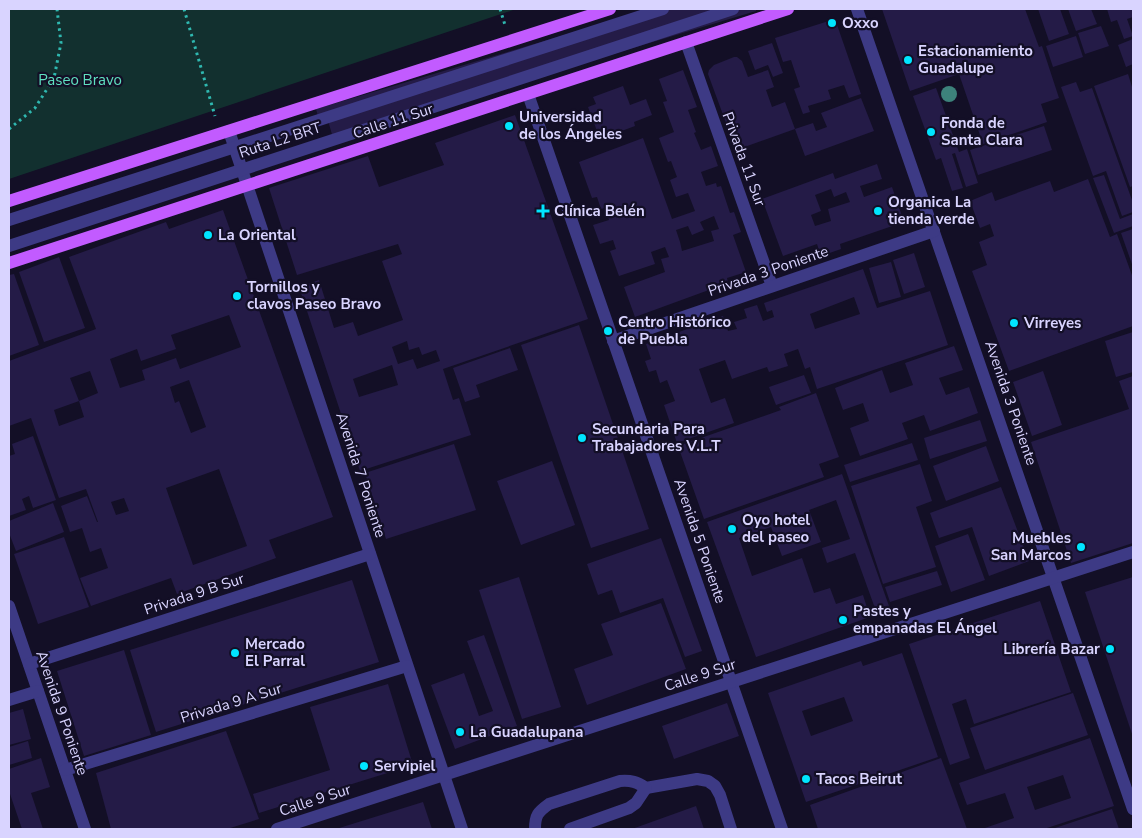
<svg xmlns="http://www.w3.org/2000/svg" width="1142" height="838" font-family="'Nunito Sans',sans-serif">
  <rect width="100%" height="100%" fill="#130f26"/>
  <path fill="#12302f" d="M9 9H516L9 179Z"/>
  <g fill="#241b47" fill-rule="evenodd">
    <path d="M652 9H756V11L333 138 327 117 319 120 316 109Z"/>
    <path d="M882 9H1025L1039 47 1042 46 1059 98 1041 104 1047 122 983 144 959 74 910 91Z"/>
    <path d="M1038 9H1060L1069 34 1049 41Z"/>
    <path d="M1068 9H1091L1097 24 1076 31Z"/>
    <path d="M1107 9H1133V17L1127 19 1133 36 1124 39 1117 20 1111 22Z"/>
    <path d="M835 19 861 94 849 98 844 85 828 90 831 99 808 106 810 112 803 114 794 89 800 87 791 60 783 62 775 38Z"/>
    <path d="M1101 26 1109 46 1085 54 1078 33Z"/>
    <path d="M1076 36 1083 57 1053 67 1046 46Z"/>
    <path d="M1133 39V64L1126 67 1118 45Z"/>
    <path d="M772 43 783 73 773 77 768 65 755 70 748 51Z"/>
    <path d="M734 57H737L742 61 748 77 768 70 774 87 766 90 772 107 785 102 795 129 813 123 816 131 827 127 821 113 861 98 874 131 805 156 795 129 736 150 708 74 709 70 714 65Z"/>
    <path d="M683 70 697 107 688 110 696 132 694 133 701 150 711 146 718 166 701 172 706 186 716 183 717 187 721 186 730 213 734 212 741 232 733 235 746 272 727 278 728 283 635 317 624 287 665 272 661 259 669 257 665 247 651 252 655 264 619 276 610 251 616 249 613 240 600 244 593 225 609 220 605 208 601 209 597 197 592 198 579 162 643 138 672 219 695 211 688 193 676 197 670 180 677 177 671 161 668 162 659 138 674 132 663 102 667 101 659 79ZM714 216 719 229 711 231 714 241 682 251 680 242 676 230 688 226 692 235 704 230 700 222Z"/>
    <path d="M1128 74 1133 90V150H1132L1133 154V186L1130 187 1094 86Z"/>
    <path d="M1076 82 1080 92 1092 88 1133 203V212L1122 216 1106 171 1093 176 1061 87Z"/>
    <path d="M623 86 630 105 646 99 652 115 634 122 635 126 600 139 588 107 596 104 593 97Z"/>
    <path d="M936 88 959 152 967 149 978 183 966 187 955 153 952 154 963 188 952 191 941 158 936 160 913 96Z"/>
    <path d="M515 115 588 319 443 369 453 400 459 398 471 435 360 471 299 287 319 280 334 328 353 322 358 336 403 320 382 261 402 254 398 244 297 275 269 188 368 156 379 187 444 165 435 143ZM407 341 409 350 419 347 422 355 436 350 440 361 417 369 413 359 398 364 392 347ZM392 365 398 385 359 397 353 379Z"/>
    <path d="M1044 126 1052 150 978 175 970 150Z"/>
    <path d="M877 164 882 179 860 186 864 197 892 187 904 222 840 244 841 249 821 256 817 244 783 256 762 199 833 173 835 179ZM831 189 834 197 846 192 850 202 828 209 831 221 815 226 811 215 821 211 815 195Z"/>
    <path d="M1104 175 1120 219 1133 214V226L1114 233 1093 178Z"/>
    <path d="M1088 179 1110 237 1117 234 1133 278V326L1009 371 972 271 987 265 979 242 994 236 990 224 980 228 970 201 992 192 995 201 1050 181 1054 192Z"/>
    <path d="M223 210 333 517 269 540 276 558 177 594 171 578 91 606 80 578 108 568 101 548 90 552 82 528 70 532 61 506 87 496 97 522H98L86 489 59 498 31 418 9 426V361L96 329 69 257 166 222 169 229ZM229 315 241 347 180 369 176 358 142 370 145 380 120 388 110 359 137 349 141 361 176 349 171 335ZM90 371 98 393 79 401 70 378ZM189 380 206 427 191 433 179 401 175 403 170 387ZM79 401 84 417 59 426 54 410ZM219 469 247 546 193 565 166 488ZM124 498 129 511 116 515 111 502Z"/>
    <path d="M1133 229V267L1121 233Z"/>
    <path d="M914 253 925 287 904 294 893 260Z"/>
    <path d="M59 257 85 328 44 342 19 272Z"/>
    <path d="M891 262 901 297 879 303 869 268Z"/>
    <path d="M863 269 877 308 930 291 948 345 817 389 810 367 805 369 798 349 784 354 788 366 769 372 767 367 732 379 725 360 699 369 711 403 725 398 734 423 677 443 664 405 675 401 667 380 660 383 656 370 649 372 645 361 651 359 646 344 723 316 728 331 737 329 734 322 747 318 744 309 757 305 763 321 774 317 772 310 767 312 764 303ZM854 297 860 314 815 329 810 314Z"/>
    <path d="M14 274 39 345 9 356V275Z"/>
    <path d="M579 325 649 529 591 548 521 345Z"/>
    <path d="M1133 332V372L1116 377 1105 341Z"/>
    <path d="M954 346 963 370 939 378 946 395 969 387 978 413 930 431 924 415 902 423 908 439 860 456 850 428 869 421 863 403 843 410 835 388 882 370 890 393 913 385 905 363Z"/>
    <path d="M510 348 518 370 476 385 480 397 465 402 453 368Z"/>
    <path d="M1043 371 1062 425 1032 436 1013 382Z"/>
    <path d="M804 375 811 393 776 405 769 387Z"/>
    <path d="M1133 376V543L1071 563 1031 442 1129 409 1119 381Z"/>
    <path d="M816 393 839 457 819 464 824 477 704 519 678 446 781 410 779 407Z"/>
    <path d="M980 420 987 441 930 459 924 438Z"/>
    <path d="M33 436 56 500 33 508 29 496 22 499 26 510 9 516V456L15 454 12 444Z"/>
    <path d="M912 443 918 460 850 482 844 465Z"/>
    <path d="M454 444 476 510 386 539 365 473Z"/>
    <path d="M986 446 999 481 946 501 933 466Z"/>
    <path d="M552 461 575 525 521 545 497 481Z"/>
    <path d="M920 464 932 501 916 507 936 567 883 584 851 486Z"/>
    <path d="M842 474 889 606 876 611 855 553 827 563 822 548 850 539 836 500 809 510 821 542 782 556 771 527 739 538 752 576 802 558 814 593 830 588 836 604 863 595 870 617 756 657 707 522Z"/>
    <path d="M1001 487 1029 561 989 576 972 527 939 538 930 513Z"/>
    <path d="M53 503 64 532 16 551 9 533V521Z"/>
    <path d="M968 534 985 580 951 592 935 546Z"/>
    <path d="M64 537 89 607 38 624 14 554Z"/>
    <path d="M661 538 702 651 685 657 663 598 620 613 612 590 598 595 587 564Z"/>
    <path d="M937 571 942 585 890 602 885 587Z"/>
    <path d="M519 577 561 707 522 719 479 590Z"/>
    <path d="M1133 577V737L1085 592Z"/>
    <path d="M352 580 379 662 156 732 130 650Z"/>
    <path d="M1040 601 1071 692 974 724 966 699 952 704 970 758 950 765 909 644Z"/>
    <path d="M661 603 686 669 587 705 574 669 613 655 601 624Z"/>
    <path d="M484 635 517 726 455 749 431 685 464 673 479 716 493 711 467 641Z"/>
    <path d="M124 650 151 735 84 756 57 671Z"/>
    <path d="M902 653 938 757 806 802 768 693 861 661 863 666ZM844 697 853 721 811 736 802 711Z"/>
    <path d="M388 684 413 765 259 813 253 794 330 770 310 707Z"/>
    <path d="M1073 693 1088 735 985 770 970 728Z"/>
    <path d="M727 703 739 736 674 759 662 726Z"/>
    <path d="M23 709 31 739 9 745V713Z"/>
    <path d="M226 731 259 819 227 829H111L96 773Z"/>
    <path d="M1090 738 1114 806 1044 829H982L1014 818 1005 793 967 805 959 783ZM1063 775 1071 798 1035 810 1027 787Z"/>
    <path d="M28 741 32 758 9 765V747Z"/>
    <path d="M41 758 50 787 31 793 43 829H22L9 791V769Z"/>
    <path d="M941 758 967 829H818L810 805Z"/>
    <path d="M423 802 432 829H336Z"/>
    <path d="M696 806 704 829H632Z"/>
    <path d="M1112 809 1119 829H1052Z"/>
  </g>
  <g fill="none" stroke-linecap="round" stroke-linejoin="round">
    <g stroke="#2fb8b0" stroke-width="3" stroke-dasharray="2.5 4" stroke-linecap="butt">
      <path d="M184 9 215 116"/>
      <path d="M500 9 505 25"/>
      <path d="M9 129 35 108 54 78 61 43 57 9"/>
    </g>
    <g stroke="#3d3a85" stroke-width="12">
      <path d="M857 9 1133 809"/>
      <path d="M686 42 772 286"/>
      <path d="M528 94 782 829"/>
      <path d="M229 131 462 829"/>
      <path d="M9 220 663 9"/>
      <path d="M9 246 733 9"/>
      <path d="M613 341 934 231"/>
      <path d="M9 606 85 829"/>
      <path d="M29 664 370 554"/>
      <path d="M9 700 38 691"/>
      <path d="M65 770 407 666"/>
      <path d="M277 829 1133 552"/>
      <path d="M535 829C535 815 538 812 549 804L620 781C631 780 637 782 646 788L697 779 708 781 715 786 720 795 731 829"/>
      <path d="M570 829 629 808 636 803 646 788"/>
    </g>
    <g stroke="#c25bff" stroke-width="12">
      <path d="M9 201 610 9"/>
      <path d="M9 263 788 9"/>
    </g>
  </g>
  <circle fill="#3d827b" cx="949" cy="94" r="8"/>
  <g fill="#00e5ff" stroke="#130f26" stroke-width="2">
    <circle cx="832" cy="23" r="5"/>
    <circle cx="908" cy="60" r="5"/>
    <circle cx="509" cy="126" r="5"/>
    <circle cx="931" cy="132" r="5"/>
    <path d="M540.5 203.5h5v5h5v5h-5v5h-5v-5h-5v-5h5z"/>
    <circle cx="878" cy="211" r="5"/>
    <circle cx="208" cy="235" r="5"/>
    <circle cx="237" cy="296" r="5"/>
    <circle cx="1014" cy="323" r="5"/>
    <circle cx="608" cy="331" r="5"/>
    <circle cx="582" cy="438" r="5"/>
    <circle cx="732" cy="529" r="5"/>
    <circle cx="1081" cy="547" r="5"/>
    <circle cx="843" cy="620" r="5"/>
    <circle cx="1110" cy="649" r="5"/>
    <circle cx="235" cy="653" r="5"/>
    <circle cx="460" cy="732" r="5"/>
    <circle cx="364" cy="766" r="5"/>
    <circle cx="806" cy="779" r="5"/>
  </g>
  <g text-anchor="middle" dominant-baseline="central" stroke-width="4.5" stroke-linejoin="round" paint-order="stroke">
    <g font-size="15" font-weight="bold" fill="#d9d4ff" stroke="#130f26" text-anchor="start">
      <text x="842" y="23">Oxxo</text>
      <text x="918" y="51">Estacionamiento<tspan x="918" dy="17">Guadalupe</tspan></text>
      <text x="519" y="117">Universidad<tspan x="519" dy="17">de los Ángeles</tspan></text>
      <text x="941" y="123">Fonda de<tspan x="941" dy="17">Santa Clara</tspan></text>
      <text x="888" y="202">Organica La<tspan x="888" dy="17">tienda verde</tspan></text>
      <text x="554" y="211">Clínica Belén</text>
      <text x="218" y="235">La Oriental</text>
      <text x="247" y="287">Tornillos y<tspan x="247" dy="17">clavos Paseo Bravo</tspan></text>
      <text x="618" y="322">Centro Histórico<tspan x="618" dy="17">de Puebla</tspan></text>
      <text x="1024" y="323">Virreyes</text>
      <text x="592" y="429">Secundaria Para<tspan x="592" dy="17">Trabajadores V.L.T</tspan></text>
      <text x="742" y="520">Oyo hotel<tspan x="742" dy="17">del paseo</tspan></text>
      <text x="1071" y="538" text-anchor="end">Muebles<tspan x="1071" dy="17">San Marcos</tspan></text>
      <text x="853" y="611">Pastes y<tspan x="853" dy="17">empanadas El Ángel</tspan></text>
      <text x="245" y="644">Mercado<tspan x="245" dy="17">El Parral</tspan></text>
      <text x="1100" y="649" text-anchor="end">Librería Bazar</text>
      <text x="470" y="732">La Guadalupana</text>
      <text x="374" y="766">Servipiel</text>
      <text x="816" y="779">Tacos Beirut</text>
    </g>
    <g font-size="15" fill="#5fe0c0" stroke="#130f26">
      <text x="80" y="80">Paseo Bravo</text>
    </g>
    <g font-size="15" fill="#d9d4ff" stroke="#130f26">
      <text transform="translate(393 121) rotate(-18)">Calle 11 Sur</text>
      <text transform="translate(280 140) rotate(-18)">Ruta L2 BRT</text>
      <text transform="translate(744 159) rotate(70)">Privada 11 Sur</text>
      <text transform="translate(768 271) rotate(-19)">Privada 3 Poniente</text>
      <text transform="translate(1011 403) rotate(71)">Avenida 3 Poniente</text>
      <text transform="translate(361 475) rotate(72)">Avenida 7 Poniente</text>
      <text transform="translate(700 541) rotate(71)">Avenida 5 Poniente</text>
      <text transform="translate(194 594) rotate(-18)">Privada 9 B Sur</text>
      <text transform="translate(700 675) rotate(-18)">Calle 9 Sur</text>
      <text transform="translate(231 703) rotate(-17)">Privada 9 A Sur</text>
      <text transform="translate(62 713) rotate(71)">Avenida 9 Poniente</text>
      <text transform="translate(315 800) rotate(-18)">Calle 9 Sur</text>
    </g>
  </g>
  <rect width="1142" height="838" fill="none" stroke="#d9d4ff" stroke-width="20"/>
</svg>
